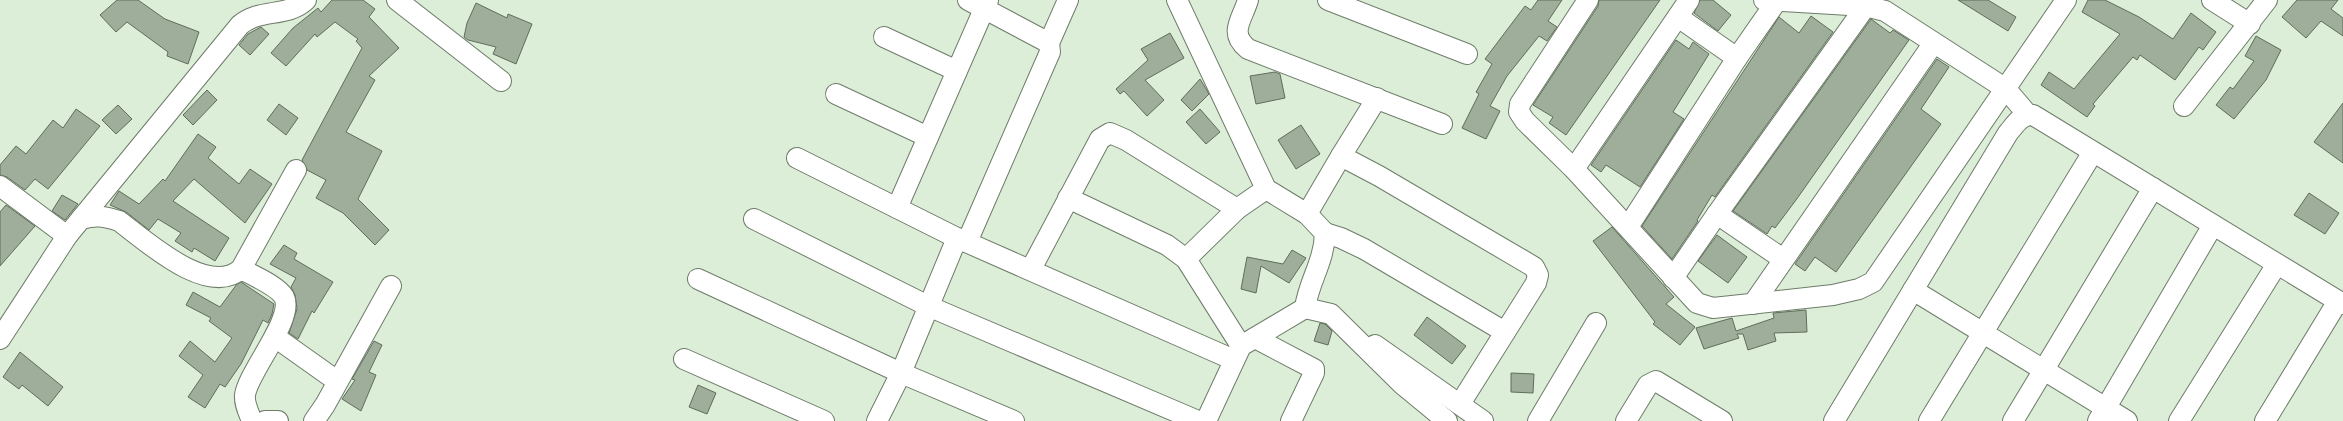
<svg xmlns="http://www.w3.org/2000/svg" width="2343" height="421" font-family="Signika,sans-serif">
  <rect width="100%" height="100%" fill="#ddeed8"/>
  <g fill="#9eae9a" stroke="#5f6d5a">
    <path d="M117 0H138L165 19 199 32 188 64 167 56 168 52 127 22 116 32 100 15Z"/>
    <path d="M332 0H363L375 9 369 17 399 48 369 76 375 80 346 132 382 151 358 199 389 230 375 245 343 213 316 198 326 180 307 170 302 160 362 48 356 41 358 39 335 22 317 37 315 34 286 66 271 53 293 28 318 8 321 12Z"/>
    <path d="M1538 0H1562L1548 21 1557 27 1547 41 1539 36 1507 76 1490 106 1500 111 1486 139 1462 128 1479 94 1476 92 1492 64 1485 59 1525 6 1531 10Z"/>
    <path d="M1599 0H1660L1566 135 1549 123 1553 117 1533 105 1598 6Z"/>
    <path d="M1700 0H1713L1731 15 1718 31 1694 13Z"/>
    <path d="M1958 0H1988L2016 17 2008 31Z"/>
    <path d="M2088 0H2105L2139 17 2173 39 2191 13 2216 32 2203 50 2199 47 2175 80 2140 55 2137 60 2133 57 2093 104 2095 106 2087 117 2041 85 2049 72 2074 89 2120 34 2082 12Z"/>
    <path d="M2297 0H2338L2331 9 2343 18V36L2321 21 2306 38 2282 17Z"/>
    <path d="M476 3 507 18 508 14 532 24 516 64 493 54 496 47 468 40 464 37 467 23Z"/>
    <path d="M1811 16 1833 32 1715 197 1712 195 1697 220 1698 221 1672 259 1642 226 1779 17 1799 33Z"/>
    <path d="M1871 19 1890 33 1893 30 1909 40 1796 200 1775 228 1772 226 1767 234 1733 211Z"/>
    <path d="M261 27 269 34 250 55 239 45 248 34Z"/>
    <path d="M1170 33 1184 58 1145 80 1164 100 1147 116 1124 91 1120 94 1116 89 1148 60 1141 49Z"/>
    <path d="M2256 36 2281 50 2266 80 2234 119 2216 105 2230 87 2233 89 2254 61 2245 56Z"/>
    <path d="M1676 40 1689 49 1693 42 1709 54 1673 112 1684 119 1640 187 1606 165 1601 172 1591 165Z"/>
    <path d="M1937 59 1949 67 1921 109 1941 124 1836 272 1815 257 1805 271 1795 264Z"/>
    <path d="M1275 72 1280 74 1285 98 1256 104 1250 76Z"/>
    <path d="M1200 79 1209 94 1192 111 1181 100Z"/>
    <path d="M207 90 217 100 193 125 183 115Z"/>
    <path d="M2343 103V163L2314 142Z"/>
    <path d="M279 104 298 118 286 135 267 120Z"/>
    <path d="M118 105 132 119 116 134 102 120Z"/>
    <path d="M76 109 100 126 48 189 35 179 25 190 7 177 0 175V165L16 146 26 154 53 120 63 128Z"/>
    <path d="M1200 109 1220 132 1206 144 1186 122Z"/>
    <path d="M1301 125 1320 154 1296 169 1278 140Z"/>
    <path d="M198 134 216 147 208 158 239 184 250 169 272 184 245 223 194 179 173 201 229 238 215 261 194 248 192 252 175 241 181 233 158 219 149 230 126 212 110 205 119 191 139 204 163 179 165 181Z"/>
    <path d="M2309 193 2339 213 2325 234 2294 215Z"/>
    <path d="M62 195 78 204 65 220 52 211Z"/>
    <path d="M6 205 35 226 0 266V212Z"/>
    <path d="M1612 227 1674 297 1666 304 1695 327 1680 345 1653 324 1655 322 1593 241Z"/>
    <path d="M1717 235 1747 257 1728 283 1698 261Z"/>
    <path d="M284 245 297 253 294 259 333 282 314 313 312 311 298 339 289 333 297 309 295 295 291 287 296 278 270 264Z"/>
    <path d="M1292 250 1306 258 1289 283 1261 266 1256 293 1241 289 1247 257 1283 264Z"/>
    <path d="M241 282 274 304 272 314 268 323 263 320 241 364 225 387 220 384 205 408 188 397 203 375 179 356 190 341 215 362 232 338 209 321 211 318 186 305 193 292 220 307 237 284Z"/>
    <path d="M1806 310 1807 332 1774 333 1776 341 1748 350 1743 334H1737L1739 338 1704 349 1696 328 1732 318 1736 331 1774 318 1773 313Z"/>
    <path d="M1427 317 1466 346 1452 364 1414 335Z"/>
    <path d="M1320 323 1325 324 1332 331 1328 345 1314 341Z"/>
    <path d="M374 341 382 345 369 372 376 375 361 411 342 399 355 380 352 379Z"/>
    <path d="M20 352 63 387 48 406 22 385 19 389 3 377Z"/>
    <path d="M1511 373 1534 374 1533 393 1511 392Z"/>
    <path d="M698 385 716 393 707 414 689 407Z"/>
  </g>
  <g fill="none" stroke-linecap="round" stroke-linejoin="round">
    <defs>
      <g id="minor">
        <path d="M397 0 501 81"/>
        <path d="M1177 0 1266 189 1307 214 1325 233C1324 263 1309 280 1305 308L1331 314 1402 384 1447 421"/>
        <path d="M1248 0C1242 20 1228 33 1248 49L1442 124"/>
        <path d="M1328 0 1467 54"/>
        <path d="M1588 0 1520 104 1519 112 1525 121 1574 169 1697 303 1713 308 1833 295 1859 289 1873 282 2066 0"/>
        <path d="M1764 0 1866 6 1885 11 2006 89 2028 115"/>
        <path d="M2212 0 2250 24"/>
        <path d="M1678 17 1737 58"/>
        <path d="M884 37 957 71"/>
        <path d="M1049 43 1068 0"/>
        <path d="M836 94 928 137"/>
        <path d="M2184 106 2267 0"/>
        <path d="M1341 156 1377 98"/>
        <path d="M797 158 957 238 1234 360"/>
        <path d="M1574 169 1689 0"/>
        <path d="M0 186 67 236"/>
        <path d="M1068 198 1167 245 1186 259 1241 346"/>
        <path d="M897 208 988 0"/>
        <path d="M1307 214 1341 156 1379 176 1534 267 1538 275 1536 283 1460 404"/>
        <path d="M1717 214 1783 259"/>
        <path d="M81 219C96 215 104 216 119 221 146 241 208 298 241 269L296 170"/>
        <path d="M754 219 928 306 1198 421"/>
        <path d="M1628 227 1737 58 1776 2"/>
        <path d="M1325 233 1341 238 1364 249 1505 332"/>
        <path d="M967 242 1050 52 1049 43 968 0"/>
        <path d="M1186 259 1237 209 1266 189"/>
        <path d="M241 269C252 275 278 286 284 297 295 318 248 372 245 395 244 404 249 413 252 421"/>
        <path d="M1031 269 1100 139 1110 133 1126 140 1237 209"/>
        <path d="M1673 278 1717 214 1866 6"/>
        <path d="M698 279 901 373 1014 421"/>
        <path d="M1913 290 2127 421"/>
        <path d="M1753 304 1933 44"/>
        <path d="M275 337 337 381"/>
        <path d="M1255 338 1314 369V373L1291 421"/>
        <path d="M0 339 67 236 240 25C260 8 287 18 306 0"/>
        <path d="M1375 345 1483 421"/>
        <path d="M684 359 824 421"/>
        <path d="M265 421H278"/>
        <path d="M314 421 325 405 391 286"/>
        <path d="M877 421 901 373 957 238"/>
        <path d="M1206 421 1241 346 1305 308"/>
        <path d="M1538 421 1596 323"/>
        <path d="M1626 421 1648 385 1656 381 1722 421"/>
        <path d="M1834 421 2008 133C2015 125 2021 114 2033 115L2343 304"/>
        <path d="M1929 421 2093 152"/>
        <path d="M2013 421 2153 188"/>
        <path d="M2098 421 2213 225"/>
        <path d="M2179 421 2277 264"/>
        <path d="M2265 421 2338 301"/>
      </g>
    </defs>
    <use href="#minor" stroke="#6d7c69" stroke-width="22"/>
    <use href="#minor" stroke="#fff" stroke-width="20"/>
  </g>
</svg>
